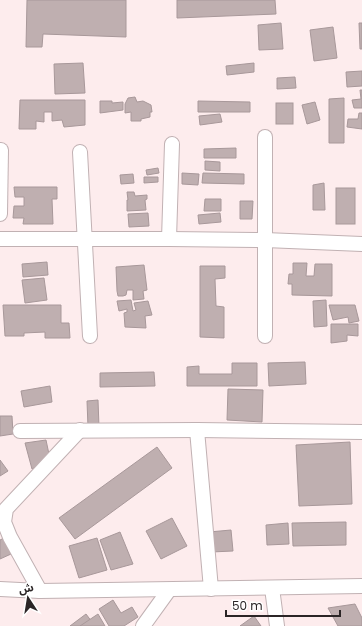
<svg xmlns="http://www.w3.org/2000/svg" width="362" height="626" font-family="Poppins,'Noto Sans Arabic',sans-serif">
  <rect width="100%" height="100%" fill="#fdeced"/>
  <g fill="#bfafb0" stroke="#a8989a">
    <path d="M27 0H126V37L43 34 42 47H26Z"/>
    <path d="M177 0H275L276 14 177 18Z"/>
    <path d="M281 23 283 49 259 50 258 25Z"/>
    <path d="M359 23H362V49H360Z"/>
    <path d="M333 27 337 58 314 61 310 30Z"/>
    <path d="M83 63 85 93 55 94 54 64Z"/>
    <path d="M254 63V72L227 75 226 66Z"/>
    <path d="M362 71V86L347 87 346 72Z"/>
    <path d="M295 77 296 88 277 89V78Z"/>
    <path d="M360 90H362V108H354L352 100 361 99Z"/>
    <path d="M135 97 137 102 143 101 151 105 152 112H150V117L141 119V121H131V112L125 113V104L128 98Z"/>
    <path d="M344 98V143H329V99Z"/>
    <path d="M20 100H85V125L64 127 62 120 52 121V112H44V122L36 121V129H19Z"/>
    <path d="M100 101H112V103L123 102V110L100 113Z"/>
    <path d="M198 101 250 102V112H198Z"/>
    <path d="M315 102 320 120 307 124 302 105Z"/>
    <rect x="276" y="103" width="17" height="21"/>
    <path d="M359 113H362V129L347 127 348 119H358Z"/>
    <path d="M220 114 222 122 200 125 199 116Z"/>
    <path d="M236 148V158H204V149Z"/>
    <path d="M205 161 220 162V171L205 170Z"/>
    <path d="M158 168 159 173 147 175 146 170Z"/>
    <path d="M182 173 199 174 198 185 182 184Z"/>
    <path d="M203 173 244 174V184L202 183Z"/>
    <path d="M133 174 134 183 121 184 120 175Z"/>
    <path d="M144 177H158V182L144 183Z"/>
    <path d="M324 183 325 210H313V185Z"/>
    <path d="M14 187H57V199H52L53 224H23L24 218H13L14 206H24V197H15Z"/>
    <rect x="336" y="188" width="19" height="36"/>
    <path d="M127 192H134L135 196 147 195V199L145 200 146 210 127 211V200H128Z"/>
    <path d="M205 199H221V211H204Z"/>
    <path d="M240 201H253L252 219H240Z"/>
    <path d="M148 213 149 226 129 227 128 214Z"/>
    <path d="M220 213 221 222 199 224 198 215Z"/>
    <path d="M47 262 48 275 23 277 22 264Z"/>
    <path d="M293 263H307L306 276H314L315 264H332V296L292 295V284H288L289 274H293Z"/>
    <path d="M144 265 147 290 143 291 144 299 133 300V290H127L126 295 123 296H118L117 291 116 267Z"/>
    <path d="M200 266H225V278L215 279 216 306 224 307V338L200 337Z"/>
    <path d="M44 278 47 300 25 303 22 280Z"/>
    <path d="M131 300 133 311 136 310 134 303 148 301 152 315 145 316 146 328 125 327 124 313 127 312V309L119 311 117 301Z"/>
    <path d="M326 300 327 326 314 327 313 301Z"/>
    <path d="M3 305H61V323H69L70 338H45V332L24 333V336H5Z"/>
    <path d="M329 305H355L359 321 349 323 348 317 333 320Z"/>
    <path d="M331 324H358V336L347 335V341L331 343Z"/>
    <path d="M305 362 306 384 269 386 268 363Z"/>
    <path d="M232 363H257V386H187V367L199 366V374H232Z"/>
    <path d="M154 372 155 386 100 387V373Z"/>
    <path d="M50 386 52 402 24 407 21 391Z"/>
    <path d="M228 389 263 390 262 422 227 420Z"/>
    <path d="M98 400 99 427H88L87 401Z"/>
    <path d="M0 416H12L13 434 0 436Z"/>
    <path d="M46 440 50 459 32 469 25 443Z"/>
    <path d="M350 442 352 504 299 506 296 445Z"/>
    <path d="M157 447 172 468 75 539 59 518Z"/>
    <path d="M0 460 8 471 0 476Z"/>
    <path d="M172 518 187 546 161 559 146 531Z"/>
    <path d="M346 522V545L293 546 292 523Z"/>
    <path d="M288 523 289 544 267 545 266 525Z"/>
    <path d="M231 530 233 551 211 552 209 532Z"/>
    <path d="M120 532 133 564 111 570 100 540Z"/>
    <path d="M4 538 11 554 0 559V540Z"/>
    <path d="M97 538 107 570 79 578 69 546Z"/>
    <path d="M113 600 121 613 132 607 138 617 124 626H109L99 609Z"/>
    <path d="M355 604 362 618V626H338L328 608Z"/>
    <path d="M86 614 95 626H70Z"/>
    <path d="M98 614 105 626H80Z"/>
    <path d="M254 616 261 626H240Z"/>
  </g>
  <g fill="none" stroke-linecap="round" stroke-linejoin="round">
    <defs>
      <g id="street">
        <path d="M265 137V336"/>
        <path d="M80 152 90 336"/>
        <path d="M0 214 1 150"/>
        <path d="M0 239H169L265 240 362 244"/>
        <path d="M169 239 172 144"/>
        <path d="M197 430 211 589"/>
        <path d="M20 431 197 430 362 432"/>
        <path d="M272 588 277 626"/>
        <path d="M0 589 40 591 362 586"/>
        <path d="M40 591 10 537 4 522 6 509 80 430"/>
        <path d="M143 626 169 590"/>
      </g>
    </defs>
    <use href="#street" stroke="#c1b1b3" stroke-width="16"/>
    <use href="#street" stroke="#fff" stroke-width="14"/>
  </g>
  <g transform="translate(28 598) rotate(348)" stroke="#ffffff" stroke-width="3" paint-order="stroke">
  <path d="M0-3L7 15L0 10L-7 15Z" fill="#2b2526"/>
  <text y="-6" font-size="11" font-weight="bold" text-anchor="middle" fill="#2b2526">ش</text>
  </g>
  <path d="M226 610v6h114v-6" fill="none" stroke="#2b2526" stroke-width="2"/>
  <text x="232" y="610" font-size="12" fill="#2b2526" stroke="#ffffff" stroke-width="3" paint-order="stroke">50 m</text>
</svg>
